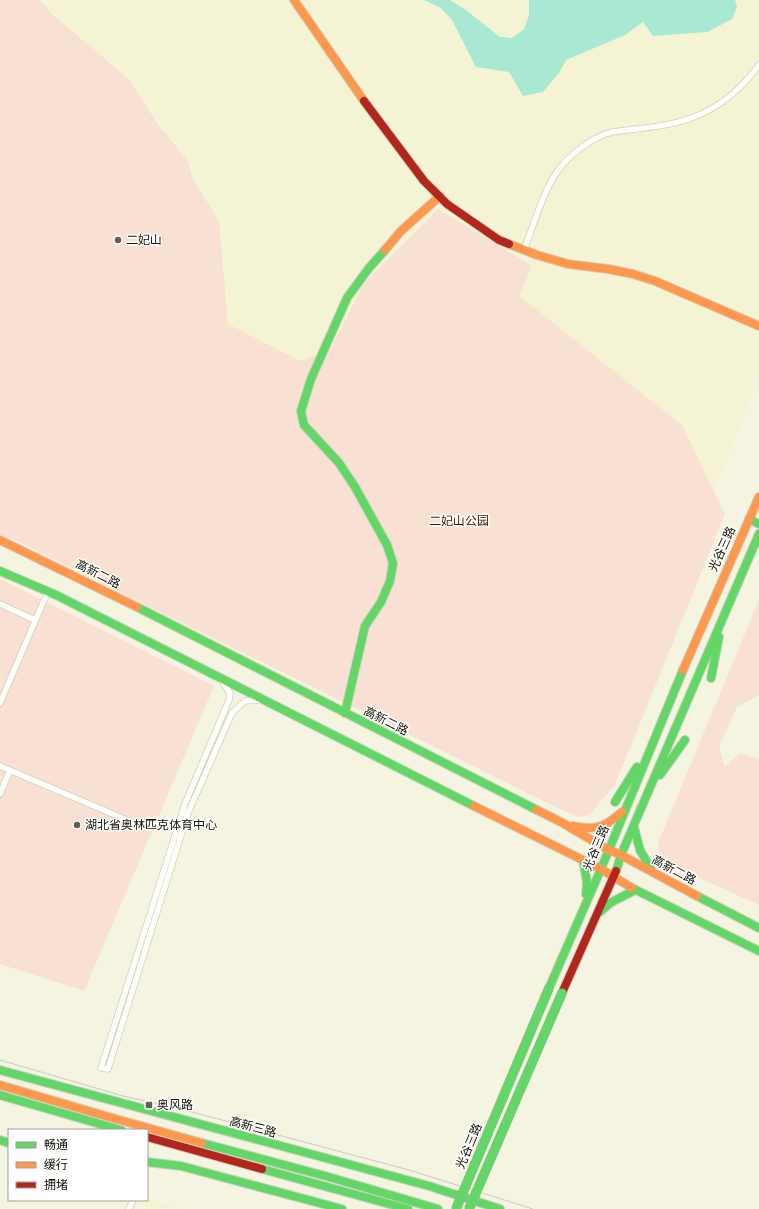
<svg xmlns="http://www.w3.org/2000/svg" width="759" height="1209" font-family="'Fira Sans','Noto Sans SC',sans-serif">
  <rect width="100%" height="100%" fill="#f4f4e1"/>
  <g fill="#f4f4d4">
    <path d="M35 0H759V377L589 815 34 556 41 541 192 356 219 221 188 161 130 80Z"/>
    <path d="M147 1199 182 1209H143Z"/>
  </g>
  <g fill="#f8e1d2">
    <path d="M0 0H40L53 15 130 80 157 123 188 161 193 179 219 221 228 324 301 361 330 350 365 282 438 209 532 266 519 296 682 425 725 514 615 785 589 815 578 817 560 809 17 541 0 535Z"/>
    <path d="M0 579 214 686 84 991 0 964Z"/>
    <path d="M759 600V695L737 707 719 747 725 767 740 753 759 759V905L673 866 659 854 658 843Z"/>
  </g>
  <path fill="#a9e8d3" d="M424 0H450L466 10 500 37 512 38 524 29 529 15V0H735L737 7 732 19 707 32 653 36 643 22 625 35 566 60 559 73 543 92 523 96 509 72 476 67 452 20 441 8Z"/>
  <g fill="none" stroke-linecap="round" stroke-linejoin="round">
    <defs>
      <g id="street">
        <path d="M524 250C533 227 544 188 559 169 572 153 593 136 613 132 636 128 660 128 682 121 714 112 740 91 759 65"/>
        <path d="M0 604 35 620"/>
        <path d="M222 681 230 693 229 700 185 804 101 1068 108 1069 188 813 232 713 245 701 260 700"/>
        <path d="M0 703 48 591"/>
        <path d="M0 766 141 826"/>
        <path d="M0 794 10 770"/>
        <path d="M129 1209 133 1200"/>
      </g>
      <g id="fast">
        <path d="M749 519 759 524"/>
        <path d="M0 571 56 595 474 806"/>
        <path d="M137 607 537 810"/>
        <path d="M711 678 719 637"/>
        <path d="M345 713 365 626 381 602 390 581 393 563 387 545 355 487 339 463 304 425 301 411 311 379 347 298 369 268 385 250"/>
        <path d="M660 775 685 740"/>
        <path d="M615 802 637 767"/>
        <path d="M634 827 640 850 652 871"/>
        <path d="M583 860 587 882 586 894"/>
        <path d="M616 871 621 855 759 534"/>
        <path d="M632 888 759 951"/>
        <path d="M697 896 759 928"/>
        <path d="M600 912 610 903 635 890"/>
        <path d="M549 988 601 869 683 670"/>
        <path d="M0 1070 429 1186 500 1209"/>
        <path d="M0 1095 121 1130"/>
        <path d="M0 1140 9 1143"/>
        <path d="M202 1143 329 1177 438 1209"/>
        <path d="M147 1162 181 1166 342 1209"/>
        <path d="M262 1169 408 1209"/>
      </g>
      <g id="slow">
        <path d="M294 0 364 101"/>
        <path d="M509 244 537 255 568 264 608 269 633 274 655 281 759 326"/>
        <path d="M385 250 401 231 440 196"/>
        <path d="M0 540 137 607"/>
        <path d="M683 670 759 497"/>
        <path d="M474 806 601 869 632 888"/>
        <path d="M537 810 561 822 605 848 621 855 697 896"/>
        <path d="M573 826C596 831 605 827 622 812"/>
        <path d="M0 1085 109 1117 202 1143"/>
      </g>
      <g id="jam">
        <path d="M364 101 424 181 447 204 499 240 509 244"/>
        <path d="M562 993 616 871"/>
        <path d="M147 1137 262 1169"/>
      </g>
    </defs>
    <use href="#street" stroke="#d0d0c0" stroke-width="7"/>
    <use href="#fast" stroke="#d0d0c0" stroke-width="10"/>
    <use href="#slow" stroke="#d0d0c0" stroke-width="10"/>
    <use href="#jam" stroke="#d0d0c0" stroke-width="10"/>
    <use href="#street" stroke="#fdfdfa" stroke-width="5.5"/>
    <use href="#fast" stroke="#63d668" stroke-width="8"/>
    <use href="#slow" stroke="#ff974d" stroke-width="8"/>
    <use href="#jam" stroke="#b3261e" stroke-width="8"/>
    <path stroke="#cacac4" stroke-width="1" d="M0 1060 123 1096 177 1108 409 1170 533 1209"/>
    <defs>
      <g id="fast-bridge">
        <path d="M456 1209 549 988"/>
        <path d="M469 1209 562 993"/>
      </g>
    </defs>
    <use href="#fast-bridge" stroke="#abb3a1" stroke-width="10" stroke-linecap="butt"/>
    <use href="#fast-bridge" stroke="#63d668" stroke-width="9"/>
  </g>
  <g fill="#626153" stroke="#fff" stroke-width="1.5">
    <circle cx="118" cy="240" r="4"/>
    <circle cx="77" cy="825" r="4"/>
    <rect x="145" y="1101" width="8" height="8" rx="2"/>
  </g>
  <g text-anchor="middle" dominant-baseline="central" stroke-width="3" stroke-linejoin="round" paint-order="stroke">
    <g font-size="12" fill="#131206" stroke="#fff" text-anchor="start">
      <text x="126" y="240">二妃山</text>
      <text x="85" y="825">湖北省奥林匹克体育中心</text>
      <text x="157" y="1105">奥风路</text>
    </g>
    <g font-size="12" fill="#511100" stroke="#fff">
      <text x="459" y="521">二妃山公园</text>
    </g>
    <g font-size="12" fill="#131206" stroke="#fff">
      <text transform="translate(722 549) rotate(-66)">光谷三路</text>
      <text transform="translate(98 574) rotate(27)">高新二路</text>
      <text transform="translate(386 721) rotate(27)">高新二路</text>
      <text transform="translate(596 848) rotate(-67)">光谷三路</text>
      <text transform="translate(674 870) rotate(28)">高新二路</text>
      <text transform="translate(253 1127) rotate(15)">高新三路</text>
      <text transform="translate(469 1146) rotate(-67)">光谷三路</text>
    </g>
  </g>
  <rect x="8" y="1129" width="140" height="72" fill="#ffffff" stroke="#a1a09b"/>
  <rect x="16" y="1142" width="20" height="6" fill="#63d668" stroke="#a1a09b"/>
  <text x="44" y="1149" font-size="12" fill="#131206">畅通</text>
  <rect x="16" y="1162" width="20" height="6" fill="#ff974d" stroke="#a1a09b"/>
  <text x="44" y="1169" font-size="12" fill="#131206">缓行</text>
  <rect x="16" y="1182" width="20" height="6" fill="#b3261e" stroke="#a1a09b"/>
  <text x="44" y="1189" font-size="12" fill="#131206">拥堵</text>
</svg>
